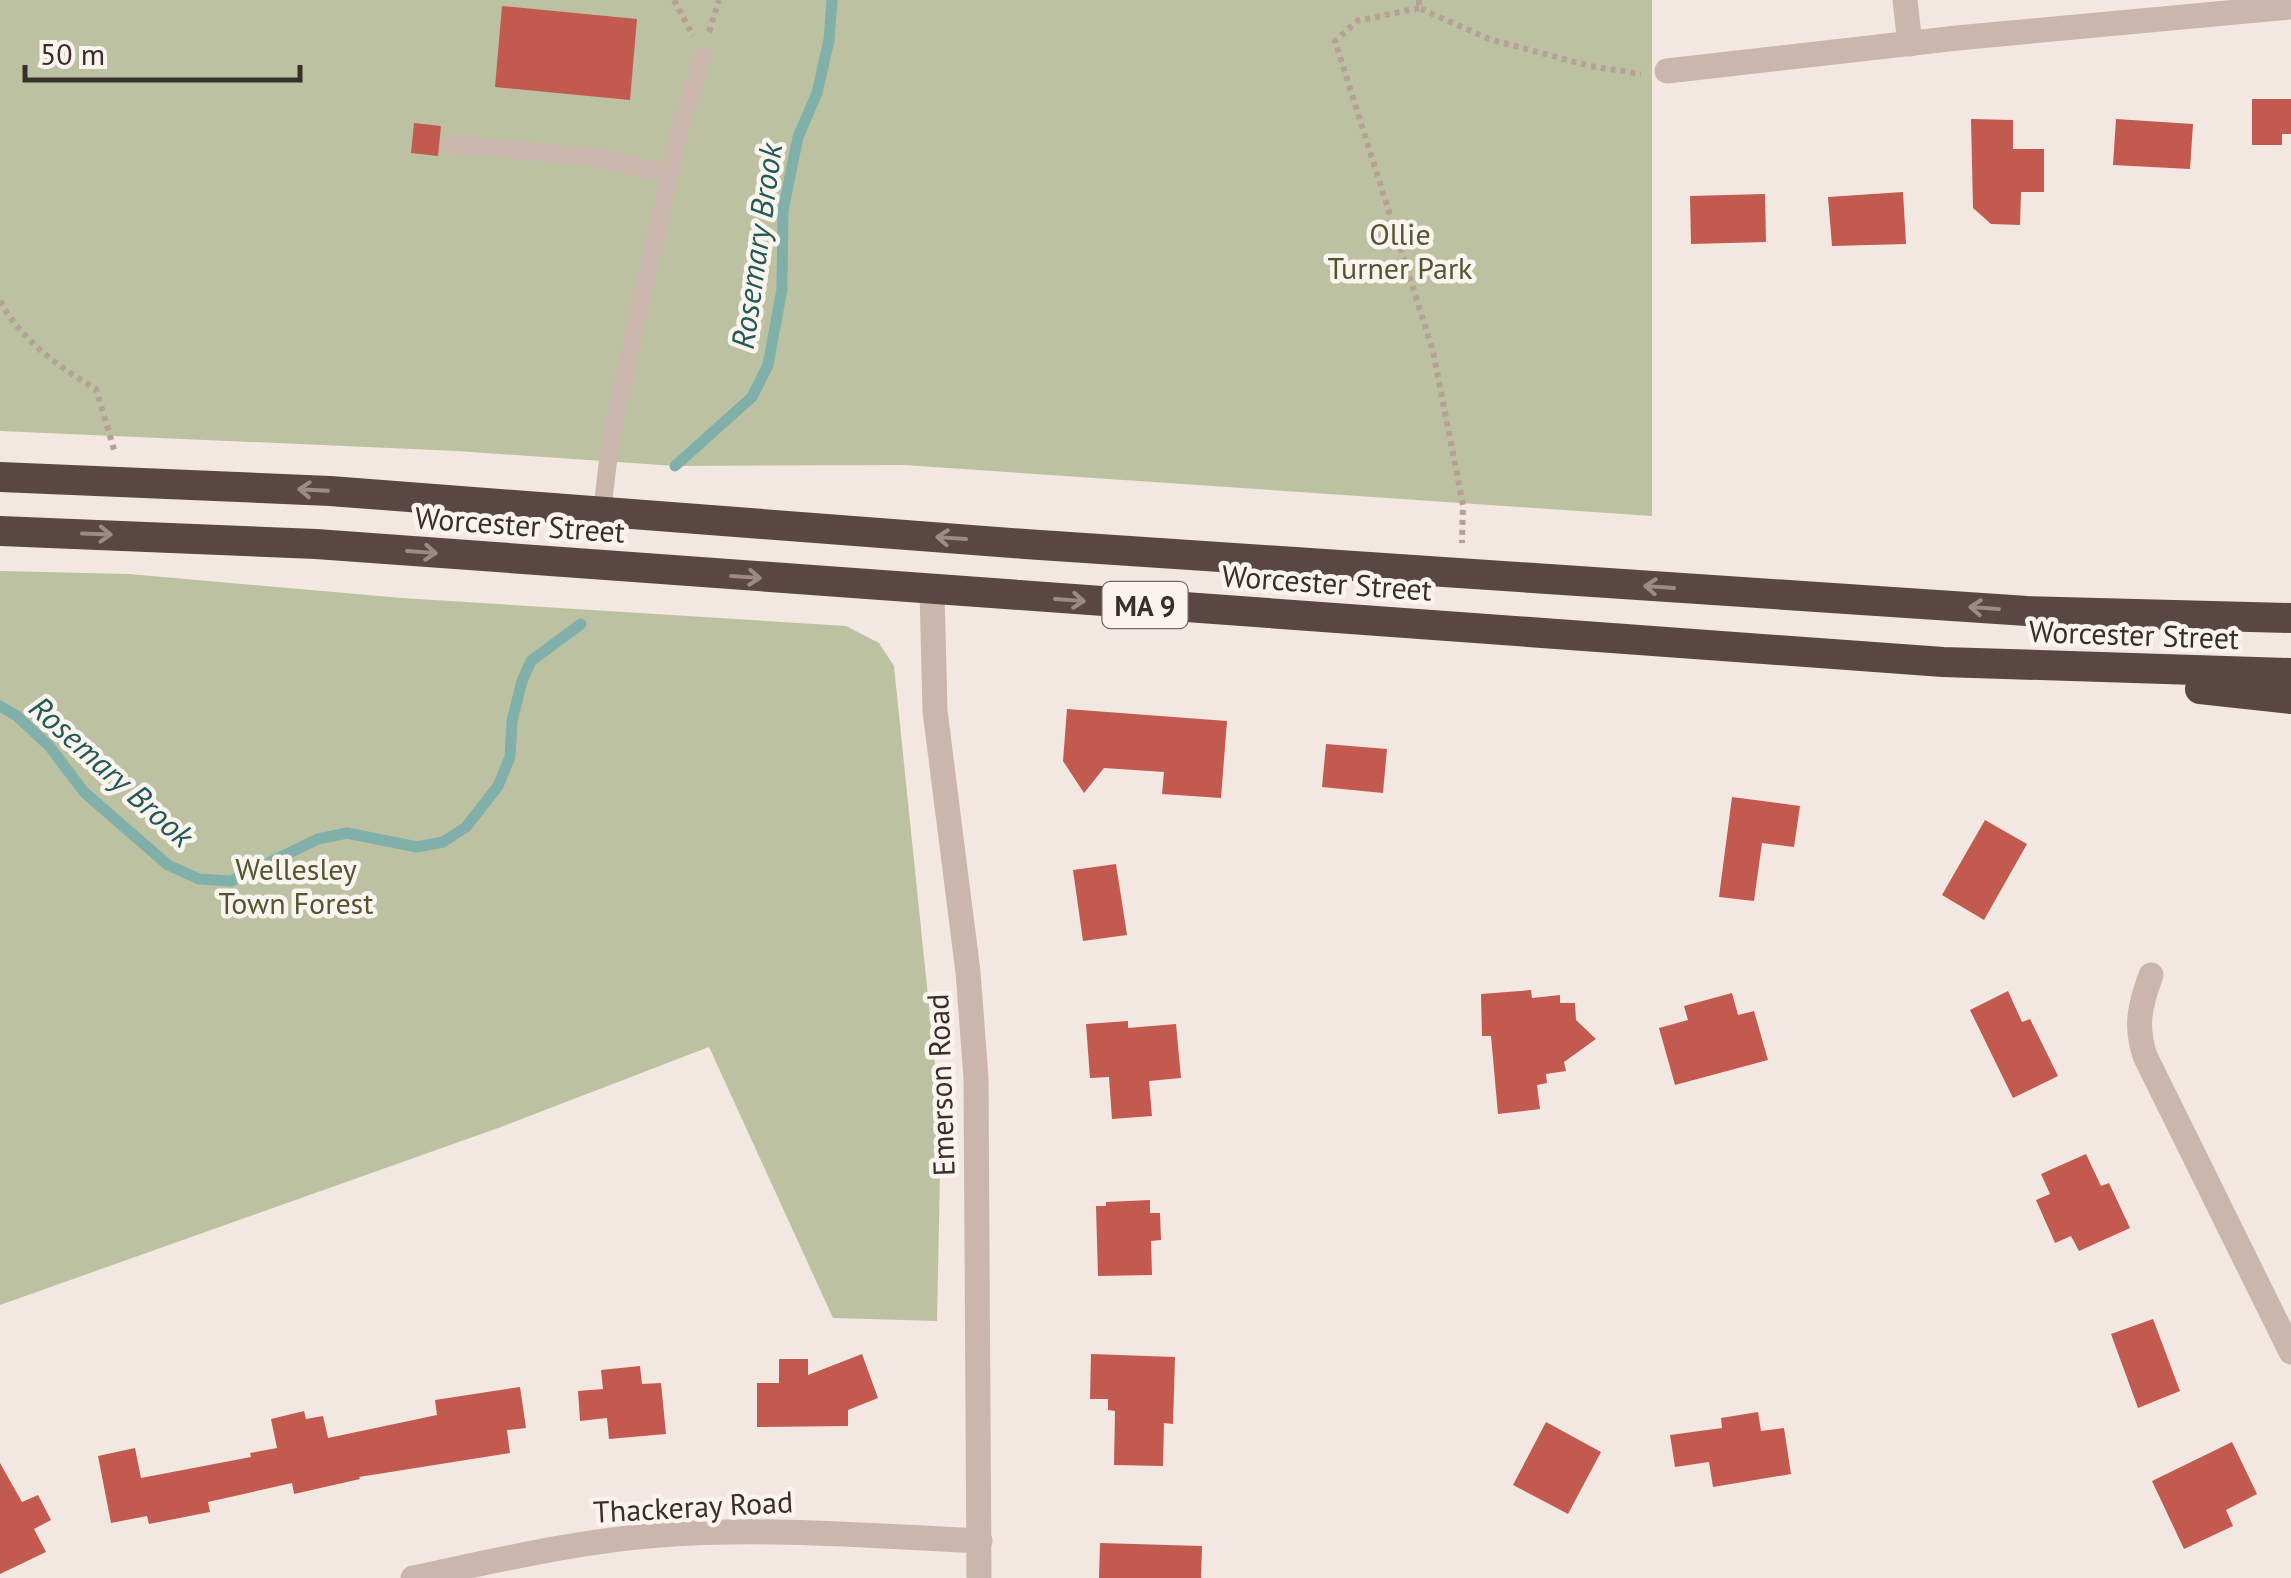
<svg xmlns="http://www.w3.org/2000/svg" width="2291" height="1578" font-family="'PT Sans',sans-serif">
  <rect width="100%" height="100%" fill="#f3e8e1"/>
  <g fill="#bcc2a1">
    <path d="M0 0H1652V516L904 465 675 466 457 451 0 431Z"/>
    <path d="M0 571 129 574 402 598 846 626 879 643 894 666 941 1123 937 1321 833 1318 709 1047 501 1127 0 1305Z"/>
  </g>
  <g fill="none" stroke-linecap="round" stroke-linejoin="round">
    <g stroke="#81afaa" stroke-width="11">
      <path d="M675 466 752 397 768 365 782 289 783 211 798 137 817 93 829 40 832 0"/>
      <path d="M0 706 17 716 50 747 84 792 168 865 199 879 231 881 318 839 347 833 417 847 443 842 466 827 498 786 510 757 512 721 522 681 531 661 581 624"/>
    </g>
  </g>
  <g fill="#c25a50">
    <path d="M502 6 637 19 630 100 495 87Z"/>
    <path d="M2252 99H2291V134H2282V145H2252Z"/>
    <path d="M1971 119 2013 120V149H2044V192H2021L2020 225 1991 224 1973 208Z"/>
    <path d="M2116 119 2193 124 2190 169 2113 165Z"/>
    <path d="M414 123 441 126 438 156 411 153Z"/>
    <path d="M1903 192 1906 244 1832 246 1828 197Z"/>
    <path d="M1765 194 1766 242 1691 244 1690 196Z"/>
    <path d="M1067 709 1227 721 1221 798 1162 794 1164 772 1104 768 1084 793 1063 761Z"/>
    <path d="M1326 744 1387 749 1383 793 1322 787Z"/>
    <path d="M1732 797 1800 806 1794 847 1762 843 1754 901 1719 897Z"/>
    <path d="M1985 820 2027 844 1984 920 1942 895Z"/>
    <path d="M1116 864 1127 935 1083 941 1073 870Z"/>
    <path d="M1531 990 1532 998 1560 995V1003H1575L1576 1020 1596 1039 1564 1062 1566 1071 1546 1074 1547 1083 1537 1085 1540 1109 1498 1114 1491 1036H1482L1481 994Z"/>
    <path d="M2008 991 2022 1022 2030 1019 2058 1076 2013 1098 1970 1010Z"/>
    <path d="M1732 993 1738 1015 1754 1011 1768 1060 1675 1085 1659 1028 1688 1020 1684 1006Z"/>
    <path d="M1128 1021V1028L1176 1024 1181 1078 1149 1081 1152 1116 1112 1119 1109 1077 1090 1078 1086 1024Z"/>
    <path d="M2086 1154 2101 1186 2109 1183 2130 1228 2079 1251 2071 1236 2055 1243 2036 1200 2050 1194 2041 1174Z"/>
    <path d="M1150 1200V1213H1160L1161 1240 1151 1241 1152 1275 1098 1276 1096 1206H1106V1202Z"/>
    <path d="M2153 1319 2180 1391 2138 1408 2111 1334Z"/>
    <path d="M862 1354 878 1398 848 1410V1426L757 1427V1383H779V1359H808V1375Z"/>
    <path d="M1091 1354 1175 1357 1173 1424 1164 1423 1163 1466 1114 1465 1115 1411 1108 1410V1399H1090Z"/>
    <path d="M640 1366 642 1384 661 1383 666 1434 609 1439 607 1418 580 1421 578 1391 603 1389 601 1370Z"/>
    <path d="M520 1387 526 1428 507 1430 510 1453 359 1477 360 1479 294 1494 292 1483 208 1502 210 1512 149 1524 147 1516 111 1523 98 1456 135 1448 141 1478 251 1457 250 1453 277 1448 271 1419 304 1411 306 1419 323 1416 328 1438 437 1415 435 1400Z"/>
    <path d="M1758 1412 1761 1431 1784 1428 1791 1474 1713 1487 1709 1462 1675 1467 1670 1435 1722 1428 1721 1418Z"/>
    <path d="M1546 1422 1601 1452 1568 1514 1513 1485Z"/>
    <path d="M2232 1442 2257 1494 2226 1510 2233 1526 2184 1549 2152 1481Z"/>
    <path d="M0 1463 22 1502 38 1495 51 1520 34 1529 46 1552 0 1574Z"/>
    <path d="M1100 1543 1202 1546 1201 1578H1099Z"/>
  </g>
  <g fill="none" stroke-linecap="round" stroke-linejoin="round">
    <g stroke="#b7a097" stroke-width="6" stroke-dasharray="5 5" stroke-linecap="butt">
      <path d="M674 0 693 36"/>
      <path d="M1419 0V8L1489 39 1590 66 1641 74"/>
      <path d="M1419 8 1357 21 1335 41 1433 351 1463 505 1462 543"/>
      <path d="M709 32 719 0"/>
      <path d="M0 301C21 340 59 367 96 389L115 453"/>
    </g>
    <g stroke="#cbb6ad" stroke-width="18">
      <path d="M450 144 593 157 669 174"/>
      <path d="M602 511 611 436 678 137 703 55"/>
    </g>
    <g stroke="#cbb6ad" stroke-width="25">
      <path d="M1905 0 1910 44"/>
      <path d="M1667 71 1957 38 2291 7"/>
      <path d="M932 591 935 711 968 972 976 1078 979 1578"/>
      <path d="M2151 975C2140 1005 2135 1025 2145 1056L2291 1352"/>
      <path d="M413 1578C495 1561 577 1541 660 1535 766 1527 873 1536 980 1541"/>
    </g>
    <g stroke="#5a4643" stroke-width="30">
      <path d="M0 477 330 491 1025 544 2027 611 2291 618"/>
      <path d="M0 531 316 544 1943 662 2291 673"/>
      <path d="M2200 689 2291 699"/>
    </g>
  </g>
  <defs><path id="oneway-shaft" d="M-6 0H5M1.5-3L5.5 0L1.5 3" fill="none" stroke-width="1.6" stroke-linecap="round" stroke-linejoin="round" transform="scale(2.5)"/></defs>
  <g stroke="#9a8b87">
    <use href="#oneway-shaft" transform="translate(313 490) rotate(-177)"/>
    <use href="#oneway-shaft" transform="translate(97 534) rotate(2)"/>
    <use href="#oneway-shaft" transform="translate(951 538) rotate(-176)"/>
    <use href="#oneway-shaft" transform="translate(422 552) rotate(4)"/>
    <use href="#oneway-shaft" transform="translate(746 577) rotate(4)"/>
    <use href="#oneway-shaft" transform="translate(1659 587) rotate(-176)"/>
    <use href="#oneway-shaft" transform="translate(1070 600) rotate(4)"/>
    <use href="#oneway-shaft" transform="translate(1984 608) rotate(-176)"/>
  </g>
  <g text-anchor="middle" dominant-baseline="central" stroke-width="9" stroke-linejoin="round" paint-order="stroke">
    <rect fill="#faf3ee" stroke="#746966" stroke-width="2.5" x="1102.5" y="582" width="85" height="46" rx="8"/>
    <g font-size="28" font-weight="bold" fill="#3a2e2b">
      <text x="1145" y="605">MA 9</text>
    </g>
    <g font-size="30" fill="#4f5730" stroke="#faf3ee">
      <text x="1400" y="233">Ollie<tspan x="1400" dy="34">Turner Park</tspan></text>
      <text x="296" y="868">Wellesley<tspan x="296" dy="34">Town Forest</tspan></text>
    </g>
    <g font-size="30" fill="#3a2e2b" stroke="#faf3ee">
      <text transform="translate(520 524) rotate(4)">Worcester Street</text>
      <text transform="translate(1327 582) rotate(4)">Worcester Street</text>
      <text transform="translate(2134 634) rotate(2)">Worcester Street</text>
      <text transform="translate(940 1085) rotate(-92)">Emerson Road</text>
      <text transform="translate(693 1506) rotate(-3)">Thackeray Road</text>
    </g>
    <g font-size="32" font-style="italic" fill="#225a55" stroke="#faf3ee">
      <text transform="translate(756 246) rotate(-82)">Rosemary Brook</text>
      <text transform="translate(112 771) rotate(42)">Rosemary Brook</text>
    </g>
  </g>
  <path d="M25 65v15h275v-15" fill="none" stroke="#3a2e2b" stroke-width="5"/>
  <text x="40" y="65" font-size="30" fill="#3a2e2b" stroke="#faf3ee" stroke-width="8" paint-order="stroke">50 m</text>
</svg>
